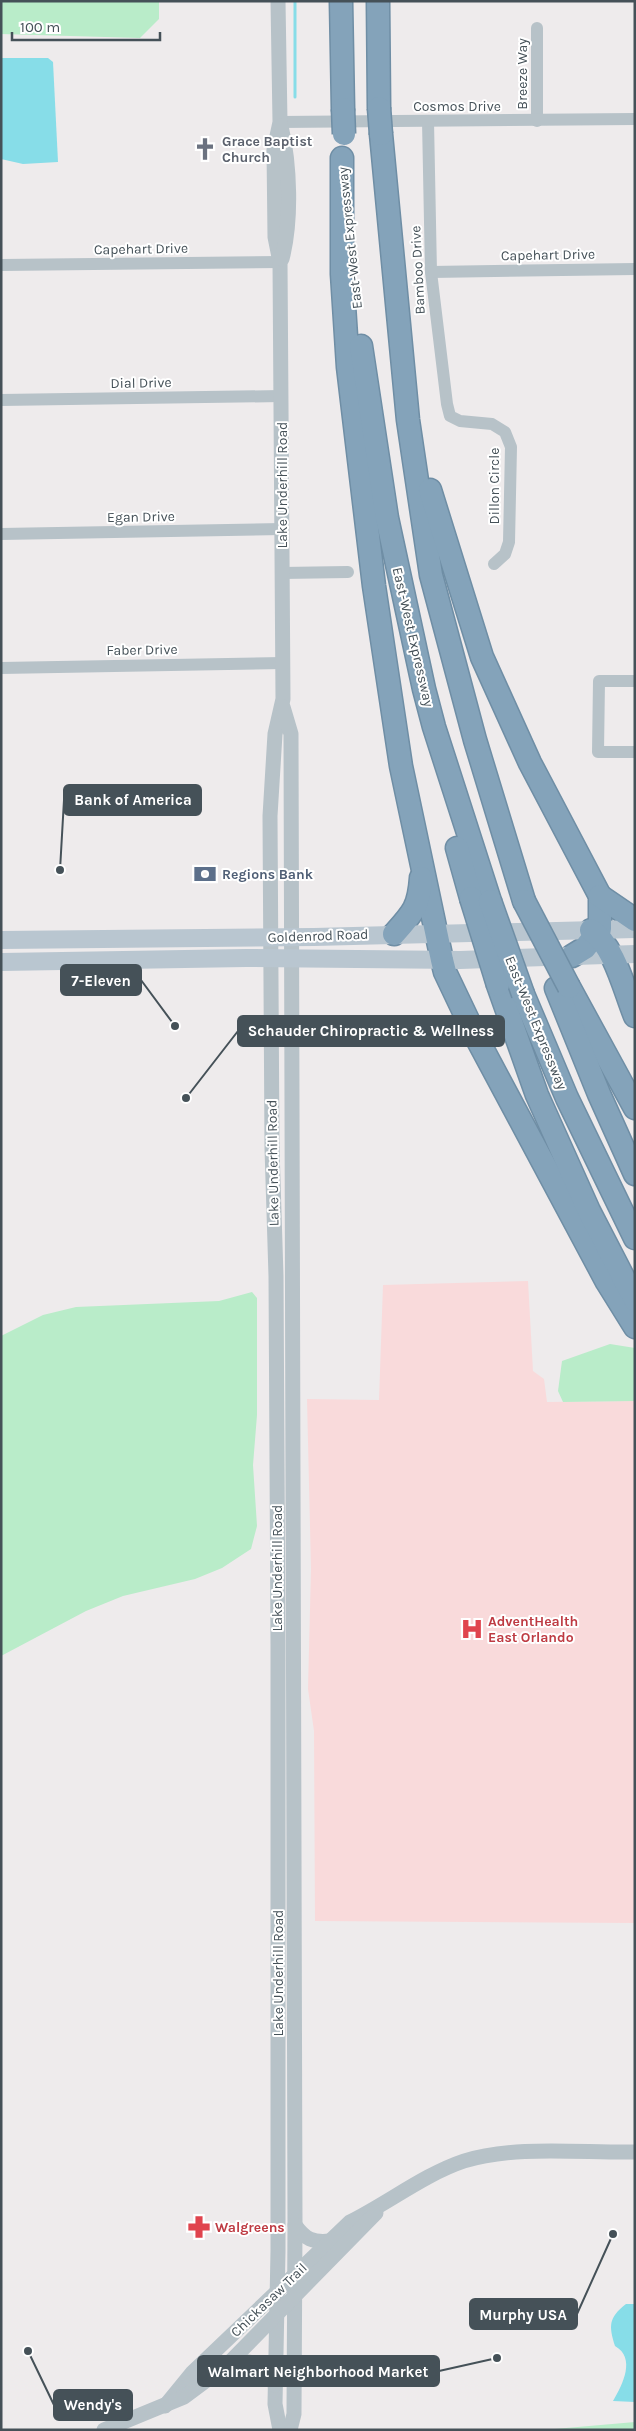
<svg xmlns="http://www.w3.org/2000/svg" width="636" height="2431" font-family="Karla,sans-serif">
  <rect width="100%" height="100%" fill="#eeebec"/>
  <path fill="#f9dadb" d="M528 1281 533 1371 544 1379 547 1402 635 1401V1923L315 1921 314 1731 308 1689 311 1569 307 1399 379 1400 383 1285Z"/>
  <g fill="#b9ecc9">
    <path d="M1 1H159V19L140 38 1 34Z"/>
    <path d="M252 1292 257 1298V1415L253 1465 257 1526 251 1549 222 1568 195 1579 123 1596 86 1611 1 1656V1336L43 1315 76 1307 219 1301Z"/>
    <path d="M610 1344 635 1348V1401L563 1402 558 1391 562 1361Z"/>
    <path d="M635 2422V2430H543Z"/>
  </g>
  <g fill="#87dde8">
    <path d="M1 58H48L53 62 58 162 23 164 1 159Z"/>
    <path d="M626 2304H635V2402L613 2401C623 2384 636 2358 615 2346 609 2326 608 2318 626 2304Z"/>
  </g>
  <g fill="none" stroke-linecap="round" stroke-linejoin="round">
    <path stroke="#87dde8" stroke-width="3" d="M295 1V97"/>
    <defs>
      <g id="motorway">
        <path d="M341 1 343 109"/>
        <path d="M378 1 379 108"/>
        <path d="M381 134 408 420 431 575 475 740 524 901"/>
        <path d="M342 158V274L348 367 374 586 401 766 442 960 445 972 475 1035 607 1282 635 1327"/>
        <path d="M361 346 387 518 424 689 434 727 490 901"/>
        <path d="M430 490 482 657 530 763 600 896V929L585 948 572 956"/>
        <path d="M457 848 471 898"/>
        <path d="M600 896 635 920"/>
        <path d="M591 930C615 947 624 989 635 1016"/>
        <path d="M394 934C413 913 419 907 421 878"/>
        <path d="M498 985 537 1095 589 1211 635 1300"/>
        <path d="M569 987 635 1108"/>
        <path d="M556 988 599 1094 635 1174"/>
        <path d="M523 994 567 1098 635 1238"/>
      </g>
    </defs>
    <use href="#motorway" stroke="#6f8ea5" stroke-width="25"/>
    <g stroke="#b7c2c8" stroke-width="12">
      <path d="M428 121 431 272 447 404 450 416 460 421 492 424 505 432 511 447 509 542 505 554 494 564"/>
      <path d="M537 121V28"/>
      <path d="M280 122 635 119"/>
      <path d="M1 265 280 262"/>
      <path d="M431 272 635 269"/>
      <path d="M1 400 281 396"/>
      <path d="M1 534 282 529"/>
      <path d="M282 573 348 572"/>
      <path d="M1 668 283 663"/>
      <path d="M635 681H599L598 752H635"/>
    </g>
    <g stroke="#b7c2c8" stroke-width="15">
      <path d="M278 1 280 122 274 150 275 237 280 262 283 699 275 734 270 816 272 1148 276 1276 278 1644V2251L275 2404 280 2430"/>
      <path d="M281 126C290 165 292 220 282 259"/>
      <path d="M283 707 291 734 295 2225 294 2414 290 2430"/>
      <path d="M295 2225C305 2239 313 2243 330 2241"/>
      <path d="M227 2365C251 2357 264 2363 275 2385"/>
      <path d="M165 2406 192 2373 350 2222C388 2203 425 2174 464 2161 515 2145 581 2153 635 2152"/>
      <path d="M104 2430 184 2397 227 2365 376 2213"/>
    </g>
    <g stroke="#b9c6d0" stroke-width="18">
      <path d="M1 940 314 937 635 929"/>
      <path d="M1 962 246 958 460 960 635 954"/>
    </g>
    <use href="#motorway" stroke="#84a3ba" stroke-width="22"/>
    <defs>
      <g id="motorway-bridge">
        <path d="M379 108 381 134"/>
        <path d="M343 109 344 134"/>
        <path d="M471 898 498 985"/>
        <path d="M490 901 523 994"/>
        <path d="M524 901 569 987"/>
      </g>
    </defs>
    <use href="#motorway-bridge" stroke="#6f8ea5" stroke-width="25" stroke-linecap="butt"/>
    <use href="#motorway-bridge" stroke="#84a3ba" stroke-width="22"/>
  </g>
  <defs>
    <symbol id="church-bare" viewBox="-9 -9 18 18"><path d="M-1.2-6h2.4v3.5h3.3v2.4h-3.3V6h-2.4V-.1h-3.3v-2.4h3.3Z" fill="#6b7280" stroke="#fff" stroke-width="2.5" paint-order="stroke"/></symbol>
    <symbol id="bank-bare" viewBox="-9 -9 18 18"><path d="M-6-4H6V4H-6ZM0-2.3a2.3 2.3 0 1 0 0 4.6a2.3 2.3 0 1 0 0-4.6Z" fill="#5c6f8a" stroke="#fff" stroke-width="2.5" paint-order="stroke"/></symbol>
    <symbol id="hospital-bare" viewBox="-9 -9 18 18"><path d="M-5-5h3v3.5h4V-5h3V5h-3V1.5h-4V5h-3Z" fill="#e0444e" stroke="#fff" stroke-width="2.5" paint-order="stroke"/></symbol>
    <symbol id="pharmacy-bare" viewBox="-9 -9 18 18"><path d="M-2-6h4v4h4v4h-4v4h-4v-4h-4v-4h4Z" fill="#e0444e" stroke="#fff" stroke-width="2.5" paint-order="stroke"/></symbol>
  </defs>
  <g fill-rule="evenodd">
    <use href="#church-bare" x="189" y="133" width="32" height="32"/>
    <use href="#bank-bare" x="189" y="858" width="32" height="32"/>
    <use href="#hospital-bare" x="456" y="1613" width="32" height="32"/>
    <use href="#pharmacy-bare" x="183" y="2211" width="32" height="32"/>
  </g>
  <g text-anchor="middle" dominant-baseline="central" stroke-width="4" stroke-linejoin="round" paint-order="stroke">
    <g font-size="14" fill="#455158" stroke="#fff">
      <text transform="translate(522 74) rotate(-90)">Breeze Way</text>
      <text x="457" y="106">Cosmos Drive</text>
      <text transform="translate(350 238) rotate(-96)">East-West Expressway</text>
      <text transform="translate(141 249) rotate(-1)">Capehart Drive</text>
      <text transform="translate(548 255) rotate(-1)">Capehart Drive</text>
      <text transform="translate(418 270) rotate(-93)">Bamboo Drive</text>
      <text transform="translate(141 383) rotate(-1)">Dial Drive</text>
      <text transform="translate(282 485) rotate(-90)">Lake Underhill Road</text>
      <text transform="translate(494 486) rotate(-90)">Dillon Circle</text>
      <text transform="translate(141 517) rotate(-1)">Egan Drive</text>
      <text transform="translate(413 637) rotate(77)">East-West Expressway</text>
      <text transform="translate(142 650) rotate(-1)">Faber Drive</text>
      <text transform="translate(318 936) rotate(-2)">Goldenrod Road</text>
      <text transform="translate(536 1023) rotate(68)">East-West Expressway</text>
      <text transform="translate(273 1163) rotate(-91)">Lake Underhill Road</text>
      <text transform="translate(277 1568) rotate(-90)">Lake Underhill Road</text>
      <text transform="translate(278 1973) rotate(-90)">Lake Underhill Road</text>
      <text transform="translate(269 2300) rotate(-44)">Chickasaw Trail</text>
    </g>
    <g font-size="14" font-weight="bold" fill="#5b616d" stroke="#fff" text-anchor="start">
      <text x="222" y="141">Grace Baptist<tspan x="222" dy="16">Church</tspan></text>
    </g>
    <g font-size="14" font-weight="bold" fill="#4e5e75" stroke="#fff" text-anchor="start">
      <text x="222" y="874">Regions Bank</text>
    </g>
    <g font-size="14" font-weight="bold" fill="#be3a42" stroke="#fff" text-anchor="start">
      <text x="488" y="1621">AdventHealth<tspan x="488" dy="16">East Orlando</tspan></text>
      <text x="215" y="2227">Walgreens</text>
    </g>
  </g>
  <path fill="none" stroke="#455158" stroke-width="2" d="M60 870L64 800M175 1026L141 980M186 1098L238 1031M613 2234L577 2314M497 2358L439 2371M28 2351L54 2405"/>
  <g fill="#455158" stroke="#fff" stroke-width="2">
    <circle cx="60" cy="870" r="5"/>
    <circle cx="175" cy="1026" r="5"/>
    <circle cx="186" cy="1098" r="5"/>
    <circle cx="613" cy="2234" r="5"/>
    <circle cx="497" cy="2358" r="5"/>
    <circle cx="28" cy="2351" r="5"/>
  </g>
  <g fill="#455158" stroke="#455158" stroke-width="2">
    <rect x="64" y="785" width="137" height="30" rx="5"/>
    <rect x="61" y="965" width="80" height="30" rx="5"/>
    <rect x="238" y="1016" width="266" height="30" rx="5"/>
    <rect x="470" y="2299" width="107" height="30" rx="5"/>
    <rect x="198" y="2356" width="241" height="30" rx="5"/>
    <rect x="54" y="2390" width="78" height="30" rx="5"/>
  </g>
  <g font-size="15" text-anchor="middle" font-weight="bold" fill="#fff">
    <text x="133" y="805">Bank of America</text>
    <text x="101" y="986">7-Eleven</text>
    <text x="371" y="1036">Schauder Chiropractic &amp; Wellness</text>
    <text x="523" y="2320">Murphy USA</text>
    <text x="318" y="2377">Walmart Neighborhood Market</text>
    <text x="93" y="2410">Wendy's</text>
  </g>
  <rect width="636" height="2431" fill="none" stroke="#455158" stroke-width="5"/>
  <path d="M12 32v8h148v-8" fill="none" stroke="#455158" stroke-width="2.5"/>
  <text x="20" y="32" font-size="15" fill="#455158" stroke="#ffffff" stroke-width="4" paint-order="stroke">100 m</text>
</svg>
